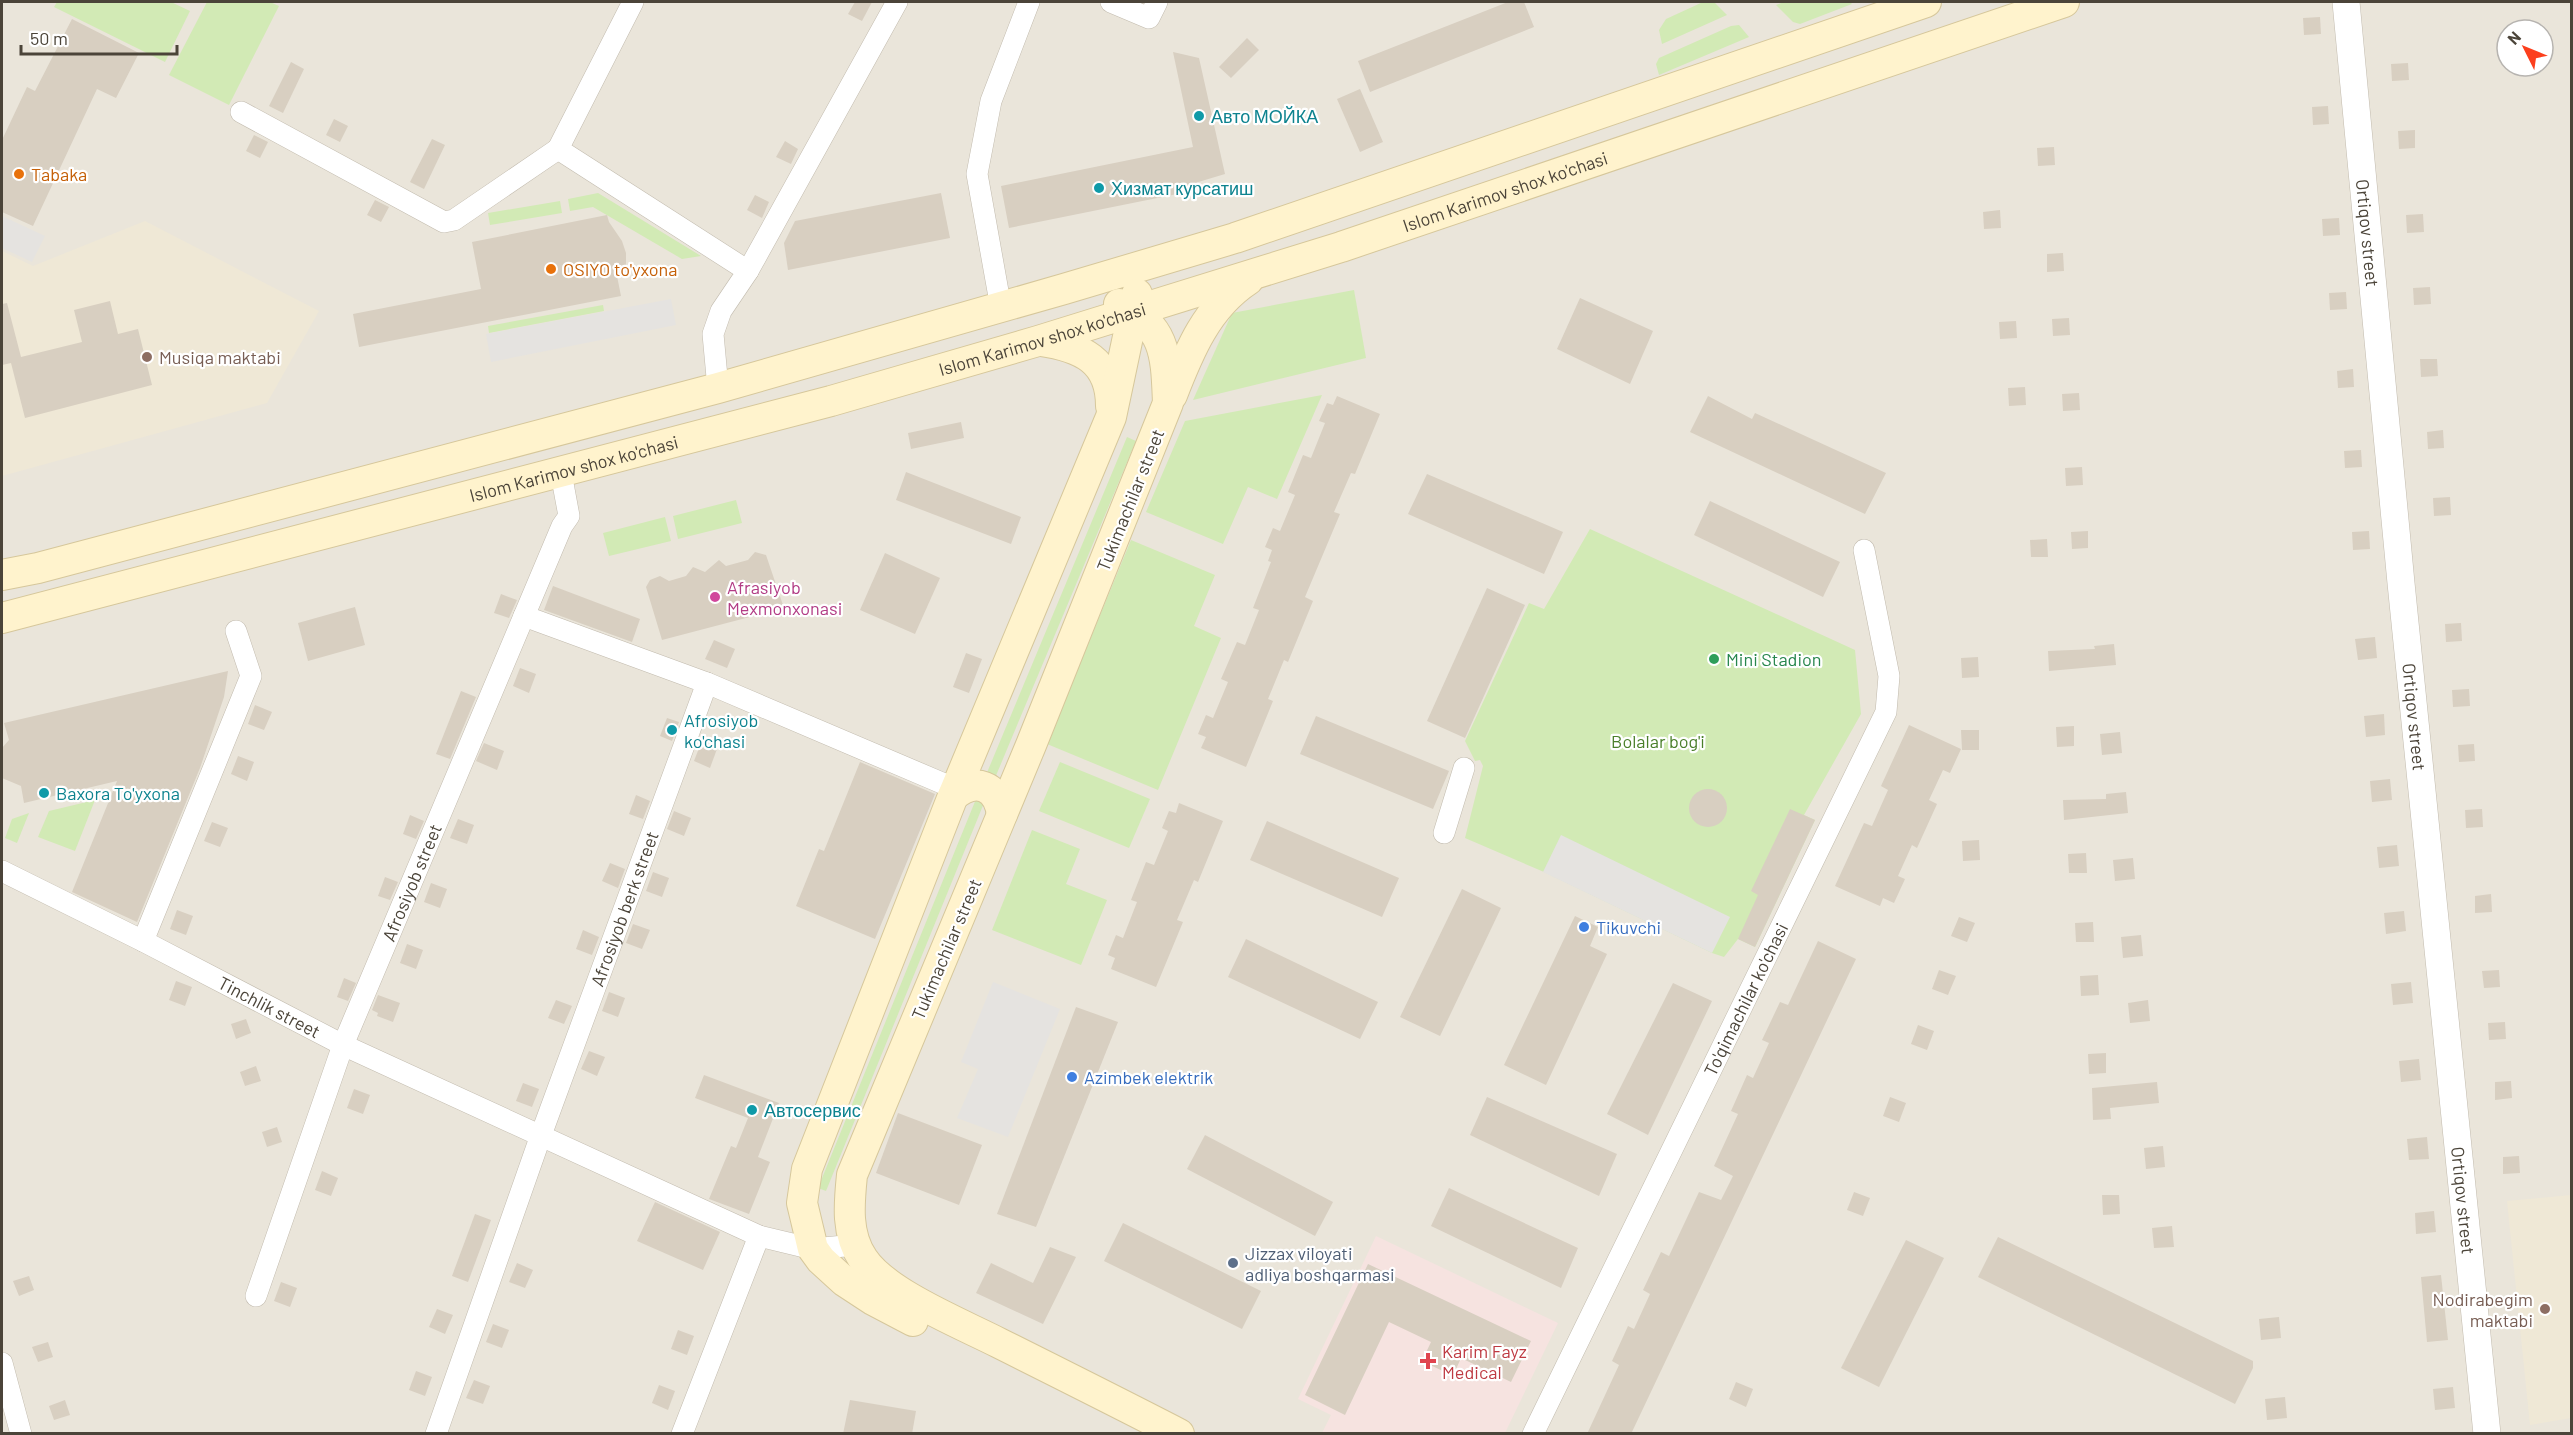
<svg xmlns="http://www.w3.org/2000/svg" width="2573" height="1435" font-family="Barlow,sans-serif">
  <rect width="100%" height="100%" fill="#f6f3ec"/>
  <path fill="#eae5da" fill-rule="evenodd" d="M2 2H2571V1433H2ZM2507 30H2543V66H2507Z"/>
  <g fill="#efe8d6">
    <path d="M145 221 319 311 267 403 2 476V251L33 266Z"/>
    <path d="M2571 1195V1418L2530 1425 2507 1201Z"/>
  </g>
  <path fill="#f6e3e0" d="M1376 1236 1558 1323 1505 1433H1322L1331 1415 1298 1399Z"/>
  <g fill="#d2eab5">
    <path d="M57 2H171L190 11 165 62 54 7Z"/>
    <path d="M207 2H270L279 6 229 105 169 75Z"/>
    <path d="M1703 2H1714L1727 15 1662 44 1659 30 1666 19Z"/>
    <path d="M1784 2H1850L1852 4 1800 24 1793 22 1776 5Z"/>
    <path d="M1739 25 1749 37 1659 75 1656 64 1659 58 1731 26Z"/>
    <path d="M598 193 701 256 682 259 593 207 570 211 568 199Z"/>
    <path d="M560 201 562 213 490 225 488 213Z"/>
    <path d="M1354 290 1366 358 1193 400 1232 313Z"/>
    <path d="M603 305 604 311 489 333 488 326Z"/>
    <path d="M1322 395 1277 499 1248 487 1223 544 1146 512 1185 421Z"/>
    <path d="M1127 437 1136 441 995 778 986 775Z"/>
    <path d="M736 500 742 523 678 539 673 516Z"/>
    <path d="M665 517 671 541 609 556 603 533Z"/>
    <path d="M1590 529 1855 650 1861 714 1804 815 1815 820 1755 947 1738 939 1724 957 1712 953 1544 872 1465 838 1483 766 1480 760 1475 761 1465 741 1529 603 1544 609Z"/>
    <path d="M1131 540 1215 575 1194 626 1221 638 1158 790 1047 744Z"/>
    <path d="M1060 762 1150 799 1129 848 1039 811Z"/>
    <path d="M976 799 984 803 826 1191 818 1188Z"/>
    <path d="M95 800 75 851 38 837 49 811Z"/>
    <path d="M29 813 17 843 5 838 12 819Z"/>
    <path d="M1032 830 1080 849 1066 884 1107 900 1081 965 992 930Z"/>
  </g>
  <g fill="#e5e3e0">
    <path d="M2 216 45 236 32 262 2 248Z"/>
    <path d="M671 299 676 325 491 362 486 334Z"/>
    <path d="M1561 835 1730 917 1712 953 1543 872Z"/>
    <path d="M993 982 1060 1009 1008 1137 957 1118 978 1069 961 1062Z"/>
  </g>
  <g fill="#d8cfc1">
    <path d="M855 2H872L862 21 848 14Z"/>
    <path d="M1508 2H1524L1534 27 1370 92 1358 61Z"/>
    <path d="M2320 17 2321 34 2304 35 2303 18Z"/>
    <path d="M72 19 139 53 116 98 97 89 33 226 2 212V140L27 87 35 91Z"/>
    <path d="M1247 38 1259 50 1231 78 1219 67Z"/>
    <path d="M1173 52 1199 58 1225 174 1195 183 1197 190 1009 228 1001 186 1193 147Z"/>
    <path d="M291 62 304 69 283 113 269 106Z"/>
    <path d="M2408 63 2409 80 2392 81 2391 64Z"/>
    <path d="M1360 89 1383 142 1360 152 1337 99Z"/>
    <path d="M2328 106 2329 124 2313 125 2312 107Z"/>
    <path d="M334 119 348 126 340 142 326 135Z"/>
    <path d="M2415 130V148L2399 149 2398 131Z"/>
    <path d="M254 135 268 142 260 158 246 151Z"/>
    <path d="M432 139 445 145 424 189 410 182Z"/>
    <path d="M785 141 798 149 791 164 776 157Z"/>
    <path d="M2054 147 2055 165 2038 166 2037 148Z"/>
    <path d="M941 193 950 238 788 270 784 243 795 221Z"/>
    <path d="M755 195 769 202 762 218 747 210Z"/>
    <path d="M375 200 389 207 381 222 367 215Z"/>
    <path d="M2000 210 2001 228 1984 229 1983 212Z"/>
    <path d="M2423 214 2424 232 2407 233 2406 215Z"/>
    <path d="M607 215 609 222 622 241 626 253V277L617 276 621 296 359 347 353 314 481 289 472 242Z"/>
    <path d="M2339 218 2340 235 2323 236 2322 219Z"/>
    <path d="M2063 253 2064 271 2047 272V254Z"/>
    <path d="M2430 287 2431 304 2414 305 2413 288Z"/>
    <path d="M2346 292 2347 309 2330 310 2329 293Z"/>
    <path d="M1580 298 1653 331 1630 384 1557 349Z"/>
    <path d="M110 301 118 334 138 329 152 385 25 418 11 363 2 365V304L7 303 21 357 82 342 74 310Z"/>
    <path d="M2069 318 2070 335 2053 336 2052 319Z"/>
    <path d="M2016 321 2017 338 2000 339 1999 322Z"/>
    <path d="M2420 359H2437L2438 376 2421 377Z"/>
    <path d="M2353 369 2354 387 2338 388 2337 371Z"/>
    <path d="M2025 387 2026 405 2009 406 2008 388Z"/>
    <path d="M2079 393 2080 410 2063 411 2062 394Z"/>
    <path d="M1337 396 1380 414 1355 474 1351 473 1334 512 1340 514 1305 597 1313 601 1288 662 1284 660 1268 699 1273 701 1246 767 1201 748 1206 737 1198 734 1206 715 1213 718 1228 682 1221 679 1237 642 1245 645 1259 610 1253 608 1271 562 1268 561 1272 550 1265 547 1273 528 1280 531 1295 495 1288 492 1303 455 1311 458 1325 423 1319 421 1327 403 1333 405Z"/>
    <path d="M1708 396 1752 419 1755 413 1886 473 1865 514 1690 432Z"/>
    <path d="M961 422 964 438 911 449 908 433Z"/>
    <path d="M2443 430 2444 448 2428 449 2427 432Z"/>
    <path d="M2361 450 2362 467 2345 468 2344 451Z"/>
    <path d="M2082 467 2083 485 2066 486 2065 468Z"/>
    <path d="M906 472 1021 517 1011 544 896 500Z"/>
    <path d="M1427 474 1563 532 1544 574 1408 514Z"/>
    <path d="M2450 497 2451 515 2434 516 2433 498Z"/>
    <path d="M1710 501 1840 562 1823 597 1694 535Z"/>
    <path d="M2088 531V548L2072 549 2071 532Z"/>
    <path d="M2369 531 2370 549 2353 550 2352 532Z"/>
    <path d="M2047 539 2048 557H2031L2030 540Z"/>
    <path d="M755 552 766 555 784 608 662 640 646 587 650 580 660 576 669 581 686 576 693 567 705 572 719 560 726 566 748 560Z"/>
    <path d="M885 553 940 578 915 634 860 610Z"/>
    <path d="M553 586 640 619 632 642 544 610Z"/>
    <path d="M1487 588 1525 605 1465 738 1427 721Z"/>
    <path d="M501 594 517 600 509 618 494 613Z"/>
    <path d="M355 607 365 645 308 661 298 623Z"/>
    <path d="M2461 623 2462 641 2446 642 2445 624Z"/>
    <path d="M2375 637 2377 658 2358 660 2355 639Z"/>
    <path d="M714 640 735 649 727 668 705 659Z"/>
    <path d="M2114 644 2116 665 2049 671 2048 651 2095 649 2094 646Z"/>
    <path d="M966 653 982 659 969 693 953 687Z"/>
    <path d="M1978 657 1979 677 1962 678 1961 658Z"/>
    <path d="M520 668 536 674 529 693 513 686Z"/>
    <path d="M228 671 224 697 200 768 137 922 72 892 117 781 24 803 21 786 2 778V748L9 740 4 723Z"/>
    <path d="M2469 689 2470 706 2453 707 2452 690Z"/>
    <path d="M461 691 476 697 450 759 436 754Z"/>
    <path d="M255 705 272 712 264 730 248 724Z"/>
    <path d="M2384 714 2385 735 2366 737 2364 716Z"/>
    <path d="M1316 716 1449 771 1433 809 1300 754Z"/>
    <path d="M667 718 679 722 672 741 660 736Z"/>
    <path d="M1909 725 1961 749 1950 773 1943 770 1929 800 1937 804 1917 848 1912 845 1898 876 1905 879 1894 903 1883 898 1880 906 1835 886 1864 823 1872 826 1888 790 1881 786Z"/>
    <path d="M2074 726V746L2057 747 2056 727Z"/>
    <path d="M1961 730H1979V750H1962Z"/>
    <path d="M2120 732 2122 753 2102 755 2100 734Z"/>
    <path d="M484 743 504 751 497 770 476 761Z"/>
    <path d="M701 743 717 749 710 768 694 761Z"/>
    <path d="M2474 744 2475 761 2459 762 2458 745Z"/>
    <path d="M238 756 254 762 247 781 231 774Z"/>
    <path d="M860 762 935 794 875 939 796 906 819 849 824 851Z"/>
    <path d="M2390 779 2392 800 2372 802 2370 781Z"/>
    <circle cx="1708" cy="808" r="19"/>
    <path d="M2126 792 2128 813 2064 820 2063 800 2106 799V794Z"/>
    <path d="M636 795 650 801 643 819 629 814Z"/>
    <path d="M1179 803 1223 821 1198 882 1194 880 1177 920 1183 922 1156 987 1111 969 1115 958 1108 955 1116 935 1123 938 1137 902 1131 900 1146 862 1154 865 1168 831 1162 828 1169 811 1176 813Z"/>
    <path d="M1790 809 1815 820 1755 947 1738 939 1758 895 1751 891Z"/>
    <path d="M2482 809 2483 827 2466 828 2465 810Z"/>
    <path d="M674 811 691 818 684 836 667 829Z"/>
    <path d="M410 815 424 821 416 839 403 834Z"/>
    <path d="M458 819 474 825 467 844 450 838Z"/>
    <path d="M1267 821 1399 878 1382 917 1250 860Z"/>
    <path d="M212 822 228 828 220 847 204 841Z"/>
    <path d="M1979 840 1980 860 1963 861 1962 841Z"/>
    <path d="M2397 845 2399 866 2379 868 2377 847Z"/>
    <path d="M2086 853 2087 873H2069L2068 854Z"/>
    <path d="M2133 858 2135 879 2115 881 2113 860Z"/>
    <path d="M610 863 625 869 618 888 602 881Z"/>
    <path d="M653 872 669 878 662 897 646 891Z"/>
    <path d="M385 877 398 882 390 900 378 896Z"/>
    <path d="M431 883 447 889 440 908 424 902Z"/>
    <path d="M1462 889 1501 908 1440 1036 1400 1017Z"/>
    <path d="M2491 894 2492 912 2475 913V896Z"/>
    <path d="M177 910 193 916 186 935 170 929Z"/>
    <path d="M2404 911 2406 931 2386 934 2384 913Z"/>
    <path d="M1575 916 1598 927 1590 946 1607 954 1546 1085 1504 1065Z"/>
    <path d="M1959 917 1975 923 1967 942 1951 936Z"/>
    <path d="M2093 922 2094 942H2076L2075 923Z"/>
    <path d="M633 924 650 930 642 949 626 943Z"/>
    <path d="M583 930 599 937 592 955 576 949Z"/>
    <path d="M2141 935 2143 956 2123 958 2121 937Z"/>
    <path d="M1246 939 1378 1002 1360 1039 1228 977Z"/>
    <path d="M1818 941 1856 959 1631 1434H1587L1619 1365 1612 1361 1628 1326 1634 1329 1650 1294 1643 1290 1661 1252 1669 1256 1699 1192 1721 1200 1733 1176 1714 1166 1738 1114 1731 1111 1747 1075 1753 1078 1769 1043 1762 1040 1780 1002 1788 1005Z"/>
    <path d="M407 944 423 950 416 969 400 963Z"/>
    <path d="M1939 970 1956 976 1948 995 1932 989Z"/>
    <path d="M2499 970 2500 987 2484 988 2482 971Z"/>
    <path d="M2098 975 2099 995 2081 996 2080 976Z"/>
    <path d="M344 978 356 983 348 1001 337 997Z"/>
    <path d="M176 981 192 987 185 1006 169 1000Z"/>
    <path d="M2411 982 2413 1003 2393 1005 2391 984Z"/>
    <path d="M1673 983 1712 1001 1648 1135 1607 1114Z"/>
    <path d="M609 992 625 998 618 1017 602 1011Z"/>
    <path d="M378 995 400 1003 393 1022 377 1016 378 1013 372 1010Z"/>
    <path d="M556 1000 572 1006 564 1024 548 1018Z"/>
    <path d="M2148 1000 2150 1021 2130 1023 2128 1003Z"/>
    <path d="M1076 1007 1118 1022 1036 1227 997 1214Z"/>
    <path d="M246 1019 251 1033 236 1039 231 1024Z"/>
    <path d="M2505 1022 2506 1039 2489 1040 2488 1023Z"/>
    <path d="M1918 1025 1934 1031 1927 1050 1911 1044Z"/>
    <path d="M589 1051 605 1057 597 1076 581 1069Z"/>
    <path d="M2106 1053V1073L2089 1074 2088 1054Z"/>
    <path d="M2419 1059 2421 1080 2401 1082 2399 1061Z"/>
    <path d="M256 1066 261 1081 245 1086 240 1072Z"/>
    <path d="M704 1075 779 1103 758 1157 770 1162 749 1214 709 1199 731 1146 736 1148 748 1118 695 1098Z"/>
    <path d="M2511 1081 2512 1098 2495 1100V1082Z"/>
    <path d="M2157 1082 2159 1103 2110 1108 2111 1119 2093 1120 2092 1088Z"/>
    <path d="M523 1083 539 1089 532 1107 516 1101Z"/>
    <path d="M354 1089 370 1095 363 1114 347 1108Z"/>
    <path d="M1487 1097 1617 1154 1599 1196 1470 1135Z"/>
    <path d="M1890 1097 1906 1103 1899 1122 1883 1116Z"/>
    <path d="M898 1113 982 1145 959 1205 876 1173Z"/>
    <path d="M277 1127 282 1142 267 1147 262 1132Z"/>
    <path d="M1205 1135 1333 1202 1315 1236 1187 1169Z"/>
    <path d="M2427 1137 2429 1159 2409 1160 2407 1139Z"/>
    <path d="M2163 1146 2165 1167 2146 1169 2144 1148Z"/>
    <path d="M2519 1156 2520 1173 2503 1174V1157Z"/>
    <path d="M322 1171 338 1178 331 1196 315 1190Z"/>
    <path d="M1449 1188 1578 1248 1561 1288 1431 1226Z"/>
    <path d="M1854 1192 1870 1198 1863 1216 1847 1210Z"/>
    <path d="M2102 1195H2119L2120 1214 2103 1215Z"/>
    <path d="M655 1202 720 1232 703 1270 637 1241Z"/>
    <path d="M2434 1211 2436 1232 2416 1234 2415 1213Z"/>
    <path d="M475 1214 491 1220 468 1282 452 1276Z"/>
    <path d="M1123 1223 1261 1291 1242 1329 1104 1261Z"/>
    <path d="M2172 1226 2174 1247 2154 1248 2152 1228Z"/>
    <path d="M1998 1237 2253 1361V1368L2235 1404 1978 1277Z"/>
    <path d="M1906 1240 1944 1258 1879 1387 1841 1368Z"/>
    <path d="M1050 1247 1076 1257 1043 1324 976 1293 991 1263 1033 1283Z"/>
    <path d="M517 1263 533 1270 525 1288 509 1282Z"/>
    <path d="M1368 1264 1531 1341 1511 1382 1461 1358 1453 1376 1422 1361 1431 1342 1389 1322 1345 1415 1305 1395Z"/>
    <path d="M2441 1275 2448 1340 2427 1342 2421 1277Z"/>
    <path d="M29 1276 34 1290 19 1296 13 1281Z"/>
    <path d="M281 1282 297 1288 290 1307 274 1301Z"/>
    <path d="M437 1309 453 1315 445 1334 429 1327Z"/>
    <path d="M2279 1317 2281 1338 2261 1340 2259 1319Z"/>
    <path d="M493 1324 509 1330 502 1348 486 1342Z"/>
    <path d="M678 1330 694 1336 687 1355 671 1349Z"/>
    <path d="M48 1342 53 1357 38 1362 32 1347Z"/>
    <path d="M416 1371 432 1377 425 1396 409 1390Z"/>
    <path d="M474 1380 490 1386 483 1404 466 1398Z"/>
    <path d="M1736 1382 1753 1389 1746 1407 1729 1399Z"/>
    <path d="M659 1385 675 1391 668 1410 652 1403Z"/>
    <path d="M2453 1387 2455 1408 2435 1410 2433 1389Z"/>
    <path d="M2285 1397 2287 1418 2267 1420 2265 1399Z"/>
    <path d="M65 1400 70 1415 54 1420 49 1406Z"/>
    <path d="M850 1400 916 1411 912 1434H843Z"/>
  </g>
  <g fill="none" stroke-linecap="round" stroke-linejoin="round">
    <defs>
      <g id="minor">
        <path d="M633 2 558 149 748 271 721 311 713 334 718 388"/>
        <path d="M1111 2 1149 18 1157 2"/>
        <path d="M241 112 444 222 454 220 558 149"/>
        <path d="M748 271 897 2"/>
        <path d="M1001 308 977 174 991 101 1029 2"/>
        <path d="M524 616 707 683 956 789"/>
        <path d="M1444 833 1464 768"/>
        <path id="s1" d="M2 871 143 941 343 1045 759 1236 813 1249 855 1245"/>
        <path d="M143 941 251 676 236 631"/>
        <path id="s2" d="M256 1296 343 1045 562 526 569 516 561 473"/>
        <path d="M2 1363 21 1434"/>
        <path id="s3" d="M436 1434 541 1135 707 683"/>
        <path d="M682 1434 759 1236"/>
        <path id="s4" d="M1533 1434 1886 712 1889 676 1864 550"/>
      </g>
      <g id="tertiary">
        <path id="s5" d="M2346 2 2401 583 2487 1434"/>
      </g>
      <g id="secondary">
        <path d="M1119 304C1167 326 1166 357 1168 403L1031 745 852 1175C849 1204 846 1234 863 1259 885 1293 962 1324 999 1343 1059 1373 1119 1403 1179 1434"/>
        <path d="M1041 341C1081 347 1111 360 1111 406"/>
        <path d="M1172 395C1189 351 1207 307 1248 280"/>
        <path d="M2 575 38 568 718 388 1064 289 1235 238 1926 2"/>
        <path id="s6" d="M2 618 831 401 1038 341 1341 247 2064 2"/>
        <path d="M953 796C976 777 997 785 1002 814"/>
        <path d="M913 1321 873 1300 844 1281 821 1260 813 1249 802 1203 807 1169 953 796 1111 417 1137 294"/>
      </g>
    </defs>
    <use href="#minor" stroke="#c2bbae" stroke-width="22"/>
    <use href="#tertiary" stroke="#c2bbae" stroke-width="28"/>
    <use href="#secondary" stroke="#d6c79b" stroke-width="32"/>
    <use href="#minor" stroke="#fff" stroke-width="21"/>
    <use href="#tertiary" stroke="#fff" stroke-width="27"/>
    <use href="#secondary" stroke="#fff3cd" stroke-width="30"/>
  </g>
  <g fill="#0f9aa8" stroke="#fff" stroke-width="2">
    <circle cx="1199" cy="116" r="6"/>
    <circle cx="1099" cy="188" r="6"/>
    <circle cx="672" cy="730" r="6"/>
    <circle cx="44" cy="793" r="6"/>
    <circle cx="752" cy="1110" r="6"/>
  </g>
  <g fill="#e8710a" stroke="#fff" stroke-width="2">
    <circle cx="19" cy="174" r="6"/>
    <circle cx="551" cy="269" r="6"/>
  </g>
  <g fill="#8d6e63" stroke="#fff" stroke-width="2">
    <circle cx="147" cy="357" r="6"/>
    <circle cx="2545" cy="1309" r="6"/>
  </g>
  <circle fill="#d1479c" stroke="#fff" stroke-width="2" cx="715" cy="597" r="6"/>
  <circle fill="#2e9e5b" stroke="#fff" stroke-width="2" cx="1714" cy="659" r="6"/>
  <g fill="#3f7fe0" stroke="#fff" stroke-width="2">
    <circle cx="1584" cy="927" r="6"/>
    <circle cx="1072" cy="1077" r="6"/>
  </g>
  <circle fill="#5c6f8a" stroke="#fff" stroke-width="2" cx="1233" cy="1263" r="6"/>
  <path fill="#e0444e" stroke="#fff" stroke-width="2" d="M1425 1352h6v6h6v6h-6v6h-6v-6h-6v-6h6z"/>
  <g text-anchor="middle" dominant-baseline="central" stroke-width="4.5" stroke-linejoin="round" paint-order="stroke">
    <g font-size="18" fill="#0d838f" stroke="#fff" text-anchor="start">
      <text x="1211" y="116">Авто МОЙКА</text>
      <text x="1111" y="188">Хизмат курсатиш</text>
      <text x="684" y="720">Afrosiyob<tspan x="684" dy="21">ko'chasi</tspan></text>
      <text x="56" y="793">Baxora To'yxona</text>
      <text x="764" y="1110">Автосервис</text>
    </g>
    <g font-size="18" fill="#c56008" stroke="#fff" text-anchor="start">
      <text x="31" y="174">Tabaka</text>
      <text x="563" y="269">OSIYO to'yxona</text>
    </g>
    <g font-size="18" fill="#4b4439" stroke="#fff">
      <text stroke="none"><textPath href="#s6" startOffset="1563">Islom Karimov shox ko'chasi</textPath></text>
      <text stroke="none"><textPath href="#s5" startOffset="232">Ortiqov street</textPath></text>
      <text stroke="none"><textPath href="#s6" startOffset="1077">Islom Karimov shox ko'chasi</textPath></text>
      <text stroke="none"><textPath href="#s6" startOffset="591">Islom Karimov shox ko'chasi</textPath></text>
      <text transform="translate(1130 500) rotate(-68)">Tukimachilar street</text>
      <text stroke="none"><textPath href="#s5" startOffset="718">Ortiqov street</textPath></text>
      <text stroke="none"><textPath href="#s2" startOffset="442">Afrosiyob street</textPath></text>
      <text stroke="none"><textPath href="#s3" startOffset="558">Afrosiyob berk street</textPath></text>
      <text transform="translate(946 949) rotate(-67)">Tukimachilar street</text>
      <text stroke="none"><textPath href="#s4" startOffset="484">To'qimachilar ko'chasi</textPath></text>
      <text stroke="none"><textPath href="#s1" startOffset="300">Tinchlik street</textPath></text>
      <text stroke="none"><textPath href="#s5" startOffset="1204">Ortiqov street</textPath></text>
    </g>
    <g font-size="18" fill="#785e54" stroke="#fff" text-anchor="start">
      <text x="159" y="357">Musiqa maktabi</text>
      <text x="2533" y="1299" text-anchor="end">Nodirabegim<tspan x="2533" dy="21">maktabi</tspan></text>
    </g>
    <g font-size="18" fill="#b23c85" stroke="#fff" text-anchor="start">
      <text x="727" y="587">Afrasiyob<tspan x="727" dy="21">Mexmonxonasi</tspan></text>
    </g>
    <g font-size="18" fill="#27864d" stroke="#fff" text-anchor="start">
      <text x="1726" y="659">Mini Stadion</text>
    </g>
    <g font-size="18" fill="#4a7f2a" stroke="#fff">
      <text x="1658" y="741">Bolalar bog'i</text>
    </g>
    <g font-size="18" fill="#366cbe" stroke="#fff" text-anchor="start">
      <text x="1596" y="927">Tikuvchi</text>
      <text x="1084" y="1077">Azimbek elektrik</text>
    </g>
    <g font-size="18" fill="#4e5e75" stroke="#fff" text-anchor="start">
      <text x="1245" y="1253">Jizzax viloyati<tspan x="1245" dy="21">adliya boshqarmasi</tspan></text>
    </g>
    <g font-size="18" fill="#be3a42" stroke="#fff" text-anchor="start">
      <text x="1442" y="1351">Karim Fayz<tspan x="1442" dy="21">Medical</tspan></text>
    </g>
  </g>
  <rect width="2573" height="1435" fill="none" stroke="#4b4439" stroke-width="6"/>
  <g transform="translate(2525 48) rotate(313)"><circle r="28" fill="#ffffff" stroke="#b7b4b0" stroke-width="1.5"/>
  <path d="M0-4.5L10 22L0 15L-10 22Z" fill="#fc3f1d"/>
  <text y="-9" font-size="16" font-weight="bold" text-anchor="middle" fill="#4b4439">N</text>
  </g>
  <path d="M21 45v9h156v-9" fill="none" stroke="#4b4439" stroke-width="3"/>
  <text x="30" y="45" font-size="18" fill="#4b4439" stroke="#ffffff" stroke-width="4.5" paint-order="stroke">50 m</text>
</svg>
